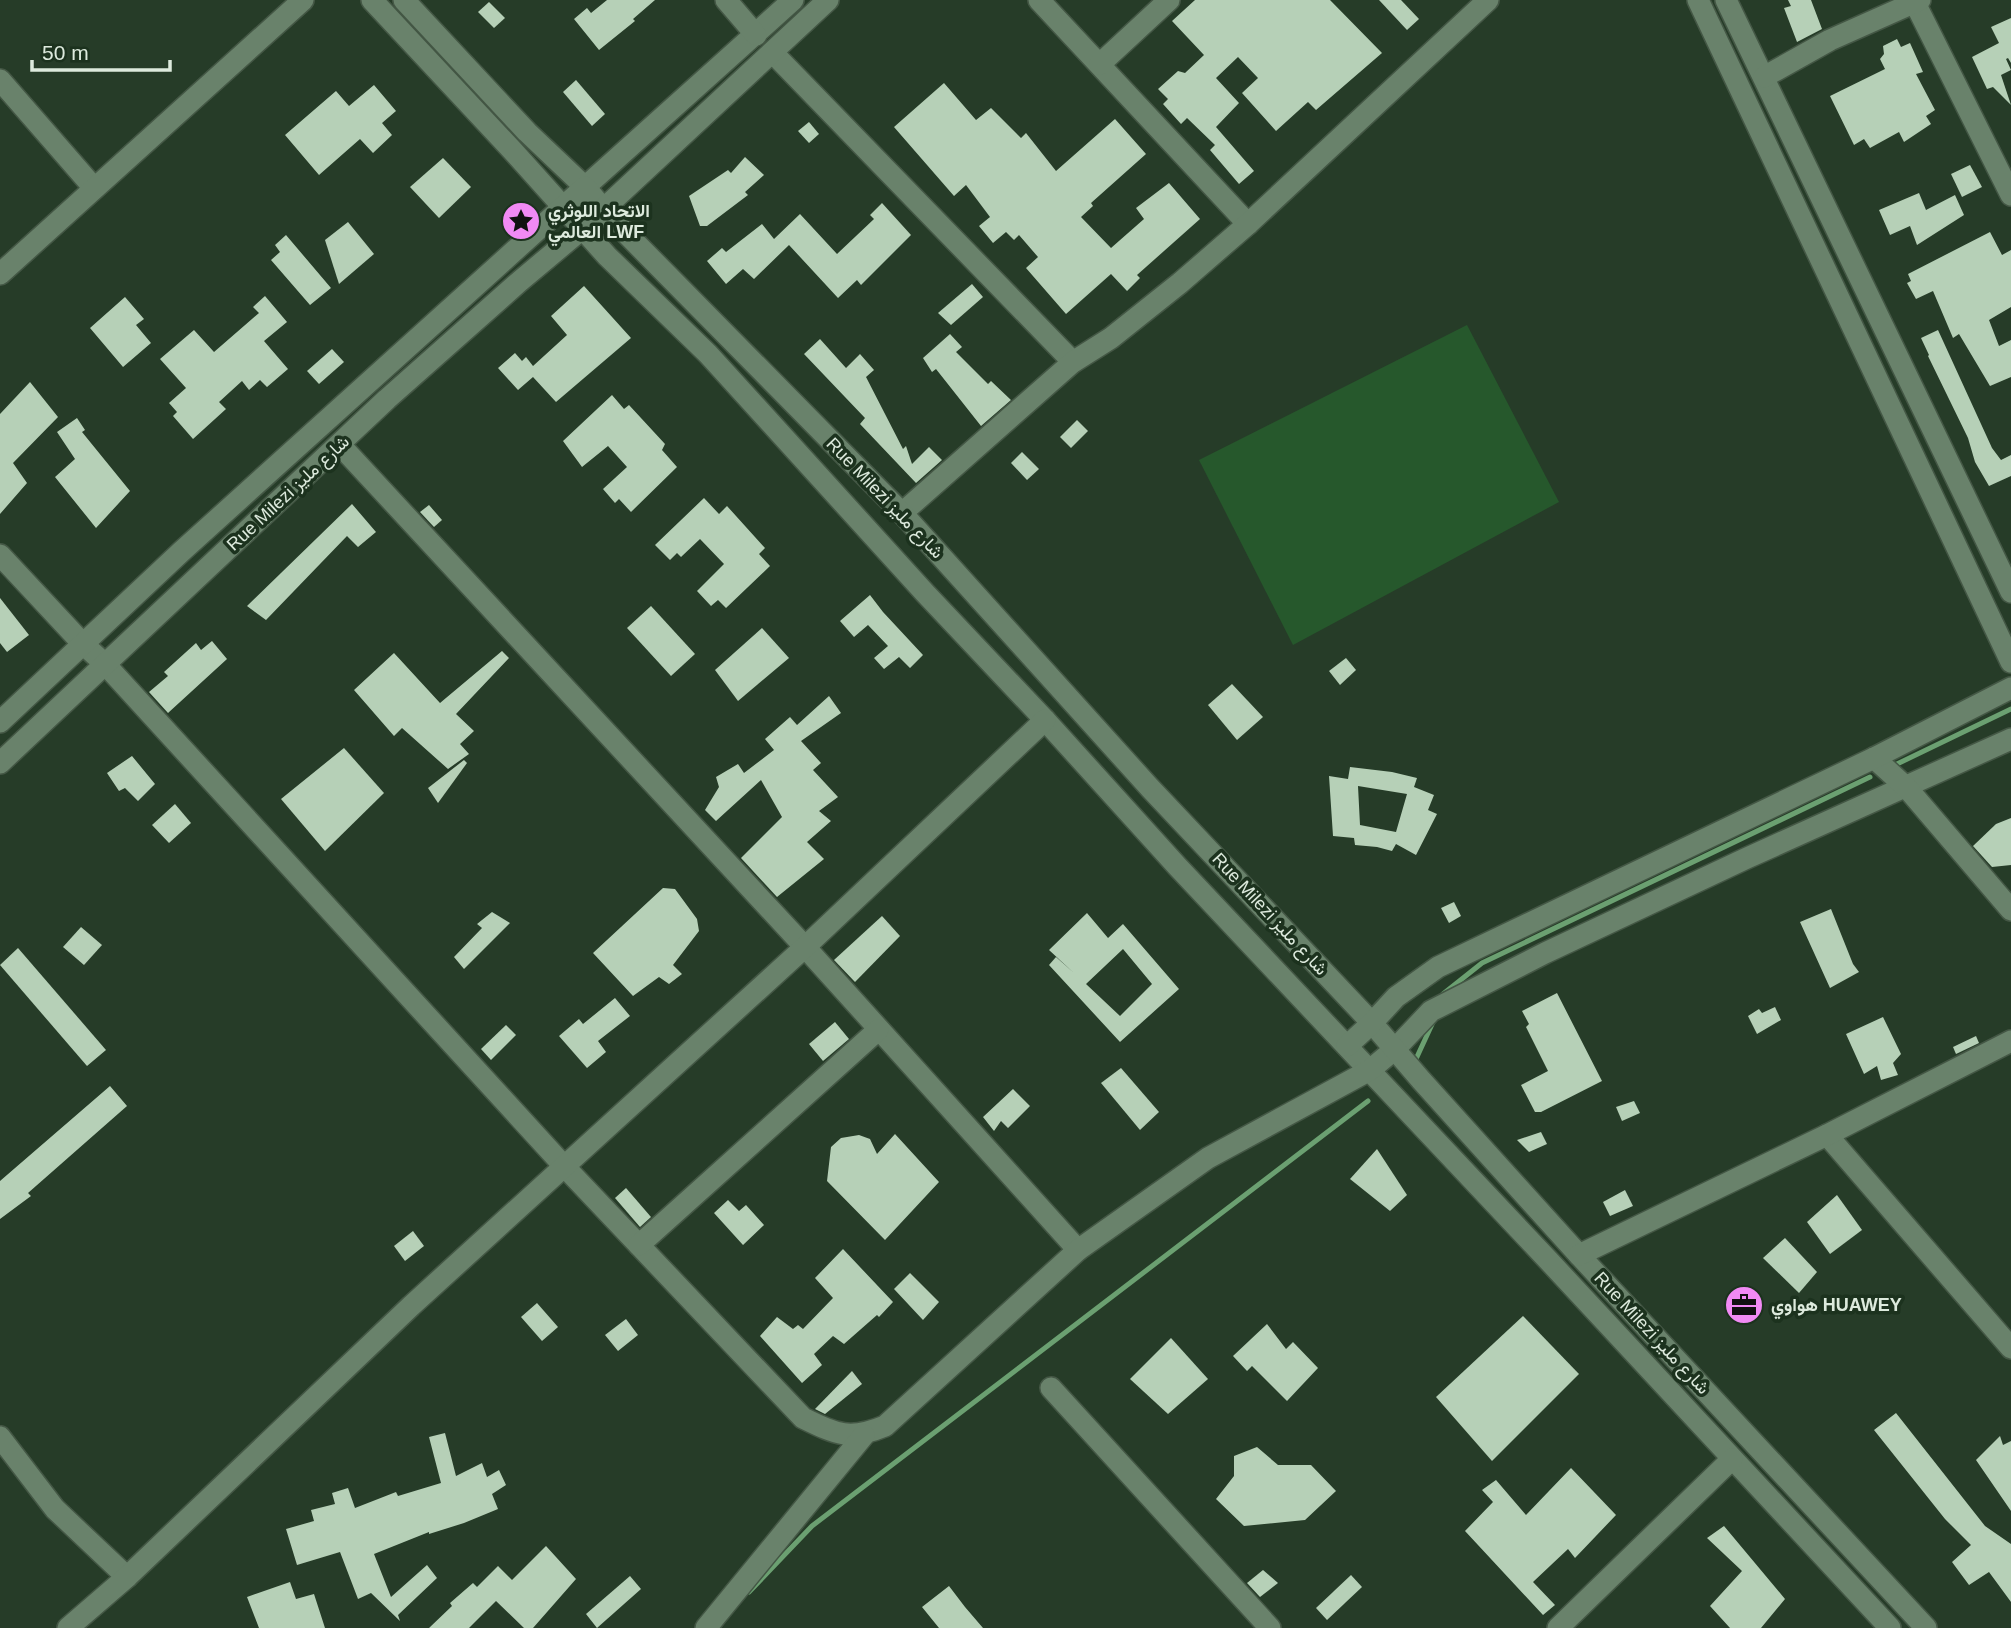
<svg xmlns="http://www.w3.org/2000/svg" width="2011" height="1628" font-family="Arial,Vazirmatn,sans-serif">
  <rect width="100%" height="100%" fill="#263c28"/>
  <path fill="#26582c" d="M1467 325 1559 502 1293 645 1199 460Z"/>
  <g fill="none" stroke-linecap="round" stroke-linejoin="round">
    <g stroke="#6ba071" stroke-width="5">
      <path d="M1897 764 2011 709"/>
      <path d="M1443 994 1482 963 1870 777"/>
      <path d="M1416 1059 1434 1020"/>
      <path d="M749 1592 812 1526 1368 1101"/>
    </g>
  </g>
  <g fill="#b6d0b7" fill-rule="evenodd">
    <path d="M607 0H655L633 19 635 21 599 50 574 19 587 8 591 13Z"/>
    <path d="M1195 0H1330L1382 53 1316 110 1308 102 1276 131 1242 93 1258 78 1238 57 1216 78 1239 103 1216 127 1254 171 1239 184 1210 150 1215 145 1187 118 1181 124 1163 104 1168 99 1158 89 1178 71 1185 73 1204 55 1172 21Z"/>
    <path d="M1379 0H1401L1419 19 1407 30Z"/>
    <path d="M1788 0H1811L1822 29 1797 42 1784 8 1791 6Z"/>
    <path d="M489 2 505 18 494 28 478 12Z"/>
    <path d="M2011 18V63L2008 58 2006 59 2011 70 2001 75 2011 105 1993 87 1987 89 1972 57 1999 43 1991 27Z"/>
    <path d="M1897 39 1901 47 1910 43 1923 72 1916 74 1935 110 1926 116 1931 124 1904 142 1899 132 1870 148 1864 139 1854 145 1830 96 1885 69 1880 59 1884 54 1883 46Z"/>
    <path d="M576 80 605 114 592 126 563 92Z"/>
    <path d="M944 83 976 120 991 108 1021 138 1026 133 1056 171 1115 119 1146 154 1091 203 1093 206 1081 217 1111 248 1144 219 1136 208 1169 183 1200 219 1137 275 1140 278 1127 291 1111 274 1066 314 1026 268 1038 257 1019 235 1014 240 1006 232 993 243 979 226 990 217 966 185 954 196 894 127Z"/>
    <path d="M374 85 396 111 382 123 392 135 373 153 360 139 319 175 285 135 336 91 349 106Z"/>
    <path d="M809 122 819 134 809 143 798 131Z"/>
    <path d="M745 157 764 175 745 192 748 195 707 226H700L689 196 728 170 731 173Z"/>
    <path d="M443 158 471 187 439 218 410 187Z"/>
    <path d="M1970 165 1982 187 1962 197 1951 174Z"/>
    <path d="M1919 193 1926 210 1955 195 1964 215 1917 245 1910 226 1890 235 1879 210Z"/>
    <path d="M882 203 911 235 861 285 857 280 838 298 789 245 754 279 743 269 726 284 707 261 722 248 726 252 762 224 774 239 800 214 837 254 874 219 870 215Z"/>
    <path d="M348 222 374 254 339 284 325 240Z"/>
    <path d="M1990 232 2002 255 2011 250V307L1989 320 1999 346 2011 340V377L1990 386 1959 334 1953 338 1933 291 1916 299 1907 283 1911 281 1908 274Z"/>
    <path d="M286 235 331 288 310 305 271 260 280 252 275 245Z"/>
    <path d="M972 284 983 297 951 325 938 313Z"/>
    <path d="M584 286 631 338 556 402 533 377 518 390 498 368 515 353 522 361 526 357 533 366 567 335 551 316Z"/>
    <path d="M265 296 287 322 264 341 288 369 267 387 260 380 249 390 242 381 219 402 226 409 193 439 173 416 177 412 169 403 186 388 160 359 194 330 214 352 259 313 253 307Z"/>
    <path d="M125 297 144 319 136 325 151 343 123 367 90 328Z"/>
    <path d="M1938 330 1992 448 2001 460 2011 455V476L1989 486 1975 462 1968 438 1928 356 1929 355 1921 338Z"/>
    <path d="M950 334 962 347 956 352 988 384 991 381 1011 400 981 426 936 369 932 372 923 358Z"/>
    <path d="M820 339 846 368 860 354 874 370 866 377 903 449 906 446 912 464 929 447 942 460 916 483 860 424 865 418 804 354Z"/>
    <path d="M332 349 344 362 319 384 307 371Z"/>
    <path d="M30 382 58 417 13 463 27 483 0 514V414Z"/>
    <path d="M612 395 624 409 629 405 665 444 662 450 677 467 631 512 619 499 615 503 603 489 627 467 608 446 582 467 563 441Z"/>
    <path d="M77 418 85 430 82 432 130 491 96 528 55 477 75 459 57 432Z"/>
    <path d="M1077 420 1088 431 1071 448 1060 437Z"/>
    <path d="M1022 452 1039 469 1027 480 1011 463Z"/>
    <path d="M704 498 719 514 727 506 765 548 759 554 770 566 726 608 718 600 711 606 697 591 724 564 700 539 681 557 677 553 670 560 655 545Z"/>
    <path d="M352 504 376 532 358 547 347 536 266 620 247 606Z"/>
    <path d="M429 505 442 520 434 527 420 512Z"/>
    <path d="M870 595 883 612 923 655 910 668 899 657 884 669 874 658 888 646 868 625 854 637 840 621Z"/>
    <path d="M0 598 29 635 7 652 0 643Z"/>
    <path d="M651 606 695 654 671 676 627 628Z"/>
    <path d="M762 628 789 658 738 701 715 670Z"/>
    <path d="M212 641 227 659 168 713 149 692 168 676 164 672 196 643 201 650Z"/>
    <path d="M502 651 509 658 456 714 474 731 460 744 469 754 448 769 402 728 394 736 354 690 394 653 440 703Z"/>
    <path d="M1346 658 1356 670 1340 685 1329 671Z"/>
    <path d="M1232 684 1263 717 1237 740 1208 705Z"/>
    <path d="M829 696 841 713 801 741 821 763 813 770 838 797 819 811 831 821 807 842 824 859 777 897 741 858 782 817 761 780 716 821 705 810 719 787 716 777 738 764 744 773 774 750 765 739 790 717 797 725Z"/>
    <path d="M344 748 384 793 325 851 281 799Z"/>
    <path d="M132 756 155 784 138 801 125 788 119 791 107 773Z"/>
    <path d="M464 760 467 763 438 803 428 788Z"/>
    <path d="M1350 767 1392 772 1417 778 1414 787 1434 795 1428 810 1437 814 1416 855 1396 844 1392 851 1377 847 1355 845 1354 838 1333 836 1329 776 1348 779ZM1358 786 1407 794 1396 832 1360 825Z"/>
    <path d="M175 804 191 823 169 843 152 825Z"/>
    <path d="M2011 818V865L1992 867 1973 846 1996 824Z"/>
    <path d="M663 888 675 889 697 919 699 931 673 965 682 974 669 984 659 977 633 996 593 953Z"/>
    <path d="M1454 902 1461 916 1449 923 1441 908Z"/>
    <path d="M1831 909 1853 964 1859 972 1830 988 1800 922Z"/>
    <path d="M492 912 510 923 464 969 454 957 482 928 477 924Z"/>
    <path d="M1087 913 1108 938 1123 924 1179 989 1120 1042 1049 965 1056 957 1074 973 1049 950ZM1123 949 1152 984 1120 1016 1086 984Z"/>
    <path d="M882 916 900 936 855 982 834 960Z"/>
    <path d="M81 927 102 945 84 965 63 947Z"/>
    <path d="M18 948 106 1050 87 1066 0 965Z"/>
    <path d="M1557 993 1602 1081 1541 1112H1535L1521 1085 1548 1071 1526 1027 1529 1024 1522 1011Z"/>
    <path d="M615 998 630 1016 598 1041 606 1052 587 1068 559 1036 579 1019 583 1024Z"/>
    <path d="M1775 1007 1781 1020 1757 1034 1748 1016 1759 1009 1762 1013Z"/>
    <path d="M1883 1017 1901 1054 1893 1063 1898 1075 1881 1080 1877 1066 1864 1074 1846 1034Z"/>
    <path d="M835 1022 849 1039 823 1061 809 1044Z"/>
    <path d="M506 1025 516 1035 491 1060 481 1049Z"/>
    <path d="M1976 1036 1979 1043 1956 1054 1953 1047Z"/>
    <path d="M1121 1068 1159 1112 1140 1130 1101 1083Z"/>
    <path d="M110 1086 127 1106 28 1193 31 1196 0 1219V1181Z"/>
    <path d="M1013 1089 1030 1106 1008 1128 1001 1121 994 1131 983 1117Z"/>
    <path d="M1634 1101 1640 1113 1622 1121 1616 1107Z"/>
    <path d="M1541 1132 1547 1144 1529 1152 1517 1140Z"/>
    <path d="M895 1134 939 1182 885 1240 827 1181 831 1147 841 1138 859 1135 870 1139 877 1154Z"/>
    <path d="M1377 1149 1407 1195 1390 1211 1350 1179Z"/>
    <path d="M626 1188 651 1217 640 1227 615 1198Z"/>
    <path d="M1625 1190 1633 1206 1610 1216 1603 1202Z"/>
    <path d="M1837 1195 1862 1230 1830 1254 1807 1222Z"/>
    <path d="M728 1200 739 1211 746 1205 764 1225 743 1245 714 1213Z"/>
    <path d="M413 1231 424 1246 405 1261 394 1246Z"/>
    <path d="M1785 1238 1817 1272 1799 1293 1763 1258Z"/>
    <path d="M843 1249 893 1302 879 1317 877 1315 844 1344 833 1336 814 1354 822 1365 802 1383 760 1336 777 1317 793 1329 798 1325 803 1329 833 1298 815 1278Z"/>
    <path d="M910 1273 939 1302 923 1320 894 1289Z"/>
    <path d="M537 1303 558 1327 542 1341 521 1317Z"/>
    <path d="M1523 1316 1579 1374 1492 1461 1436 1397Z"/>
    <path d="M626 1319 638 1335 618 1351 605 1335Z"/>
    <path d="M1267 1324 1286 1349 1293 1342 1318 1368 1287 1401 1252 1366 1247 1371 1233 1356Z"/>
    <path d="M1171 1338 1208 1379 1168 1414 1130 1379Z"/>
    <path d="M852 1371 862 1384 825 1414 815 1409Z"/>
    <path d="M1896 1413 1985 1526 2011 1544V1602L1989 1572 1969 1585 1952 1562 1971 1545 1945 1519 1874 1430Z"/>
    <path d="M445 1433 456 1476 482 1463 487 1477 499 1470 506 1485 492 1494 498 1509 464 1523 429 1534V1532L374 1554 391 1597 427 1565 437 1578 398 1615 400 1621 371 1593 358 1599 340 1552 297 1565 286 1529 314 1521 311 1510 335 1504 332 1493 348 1488 355 1508 396 1492 398 1496 441 1483 429 1437Z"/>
    <path d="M2000 1436 2003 1445 2011 1441V1511L1976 1460Z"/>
    <path d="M1257 1447 1278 1465H1311L1336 1491 1305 1520 1244 1526 1216 1499 1234 1476V1456Z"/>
    <path d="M1571 1468 1616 1515 1575 1558 1568 1549 1533 1582 1555 1605 1543 1615 1465 1531 1493 1502 1482 1490 1496 1480 1526 1515Z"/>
    <path d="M1724 1526 1785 1599 1761 1628H1730L1710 1606 1742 1571 1707 1538Z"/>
    <path d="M546 1546 576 1579 533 1628H524L496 1601 469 1628H429L452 1606 450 1603 473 1583 477 1587 498 1566 512 1580Z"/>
    <path d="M1263 1570 1278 1583 1260 1597 1247 1583Z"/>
    <path d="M1351 1575 1362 1587 1327 1620 1316 1608Z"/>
    <path d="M630 1576 641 1589 597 1628 586 1614Z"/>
    <path d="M290 1582 296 1599 314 1594 325 1628H259L247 1597Z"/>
    <path d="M949 1586 965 1607 983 1628H939L922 1607Z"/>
  </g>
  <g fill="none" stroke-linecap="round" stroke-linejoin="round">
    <defs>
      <g id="minor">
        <path d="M372 0 512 150 607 256 708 354 925 593 1045 720 1177 866 1549 1261 1890 1628"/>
        <path d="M404 0 527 132 585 187 793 0"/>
        <path d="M726 0 756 35"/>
        <path d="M1039 0 1248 224"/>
        <path d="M1698 0 2011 662"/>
        <path d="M1726 0 2011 592"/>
        <path d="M1915 3 2011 195"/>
        <path d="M773 53 1073 362"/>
        <path d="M1100 64 1169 0"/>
        <path d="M1764 77 1830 40 1920 0"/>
        <path d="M0 80 94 188"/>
        <path d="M0 274 303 0"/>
        <path d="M340 445 805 947 1078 1250"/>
        <path d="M902 513 1073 362 1111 338 1180 283 1248 224 1488 0"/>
        <path d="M0 555 83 644 105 664 563 1165 803 1418C836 1434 849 1441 885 1426L1078 1250 1208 1158 1370 1070 1395 1049 1431 1011 1545 953 1747 858 2011 739"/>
        <path d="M0 722 182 551 585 187 611 218 902 513 1150 788 1372 1023 1421 1080 1579 1255 1926 1628"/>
        <path d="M1874 758 1907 788 2011 910"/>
        <path d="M0 763 387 399 520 281 582 229 828 0"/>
        <path d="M1347 1046 1372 1023 1396 997 1438 967 1874 758 2011 688"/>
        <path d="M1827 1135 2011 1348"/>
        <path d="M639 1245 878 1030"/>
        <path d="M1579 1255 1827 1135 2011 1041"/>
        <path d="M1051 1388 1270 1628"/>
        <path d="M0 1437 55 1509 127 1577"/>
        <path d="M68 1628 127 1577 411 1306 805 947 1045 720"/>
        <path d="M706 1628 864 1435"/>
        <path d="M1558 1628 1732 1459"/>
      </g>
    </defs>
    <use href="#minor" stroke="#445745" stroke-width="24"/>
    <use href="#minor" stroke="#69826b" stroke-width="21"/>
  </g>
  <defs>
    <symbol id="sight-disc" viewBox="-11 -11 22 22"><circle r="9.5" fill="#f18af4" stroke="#1c321e"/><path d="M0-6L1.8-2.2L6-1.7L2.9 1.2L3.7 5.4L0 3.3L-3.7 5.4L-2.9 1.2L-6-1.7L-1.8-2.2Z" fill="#111"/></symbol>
    <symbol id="office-disc" viewBox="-11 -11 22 22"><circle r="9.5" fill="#f18af4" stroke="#1c321e"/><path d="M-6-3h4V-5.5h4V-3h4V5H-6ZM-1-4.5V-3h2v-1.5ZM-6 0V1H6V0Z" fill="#111"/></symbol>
  </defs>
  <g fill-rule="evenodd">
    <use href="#sight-disc" x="499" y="199" width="44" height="44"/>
    <use href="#office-disc" x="1722" y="1283" width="44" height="44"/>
  </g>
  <g text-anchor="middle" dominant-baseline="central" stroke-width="7" stroke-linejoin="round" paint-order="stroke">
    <g font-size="18" font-weight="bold" fill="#ddeadd" stroke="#1c321e" text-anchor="start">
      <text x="548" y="211">الاتحاد اللوثري<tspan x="548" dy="21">العالمي LWF</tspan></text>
      <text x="1771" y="1305">هواوي HUAWEY</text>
    </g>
    <g font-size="18" fill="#ddeadd" stroke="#1c321e">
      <text transform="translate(288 493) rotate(-43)">Rue Milezi شارع مليز</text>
      <text transform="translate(885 498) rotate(46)">Rue Milezi شارع مليز</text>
      <text transform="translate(1270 914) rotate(47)">Rue Milezi شارع مليز</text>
      <text transform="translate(1652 1333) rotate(47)">Rue Milezi شارع مليز</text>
    </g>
  </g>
  <path d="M32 60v10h138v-10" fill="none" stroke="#ddeadd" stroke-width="3.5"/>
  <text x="42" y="60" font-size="21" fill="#ddeadd" stroke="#1c321e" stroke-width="5" paint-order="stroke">50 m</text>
</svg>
